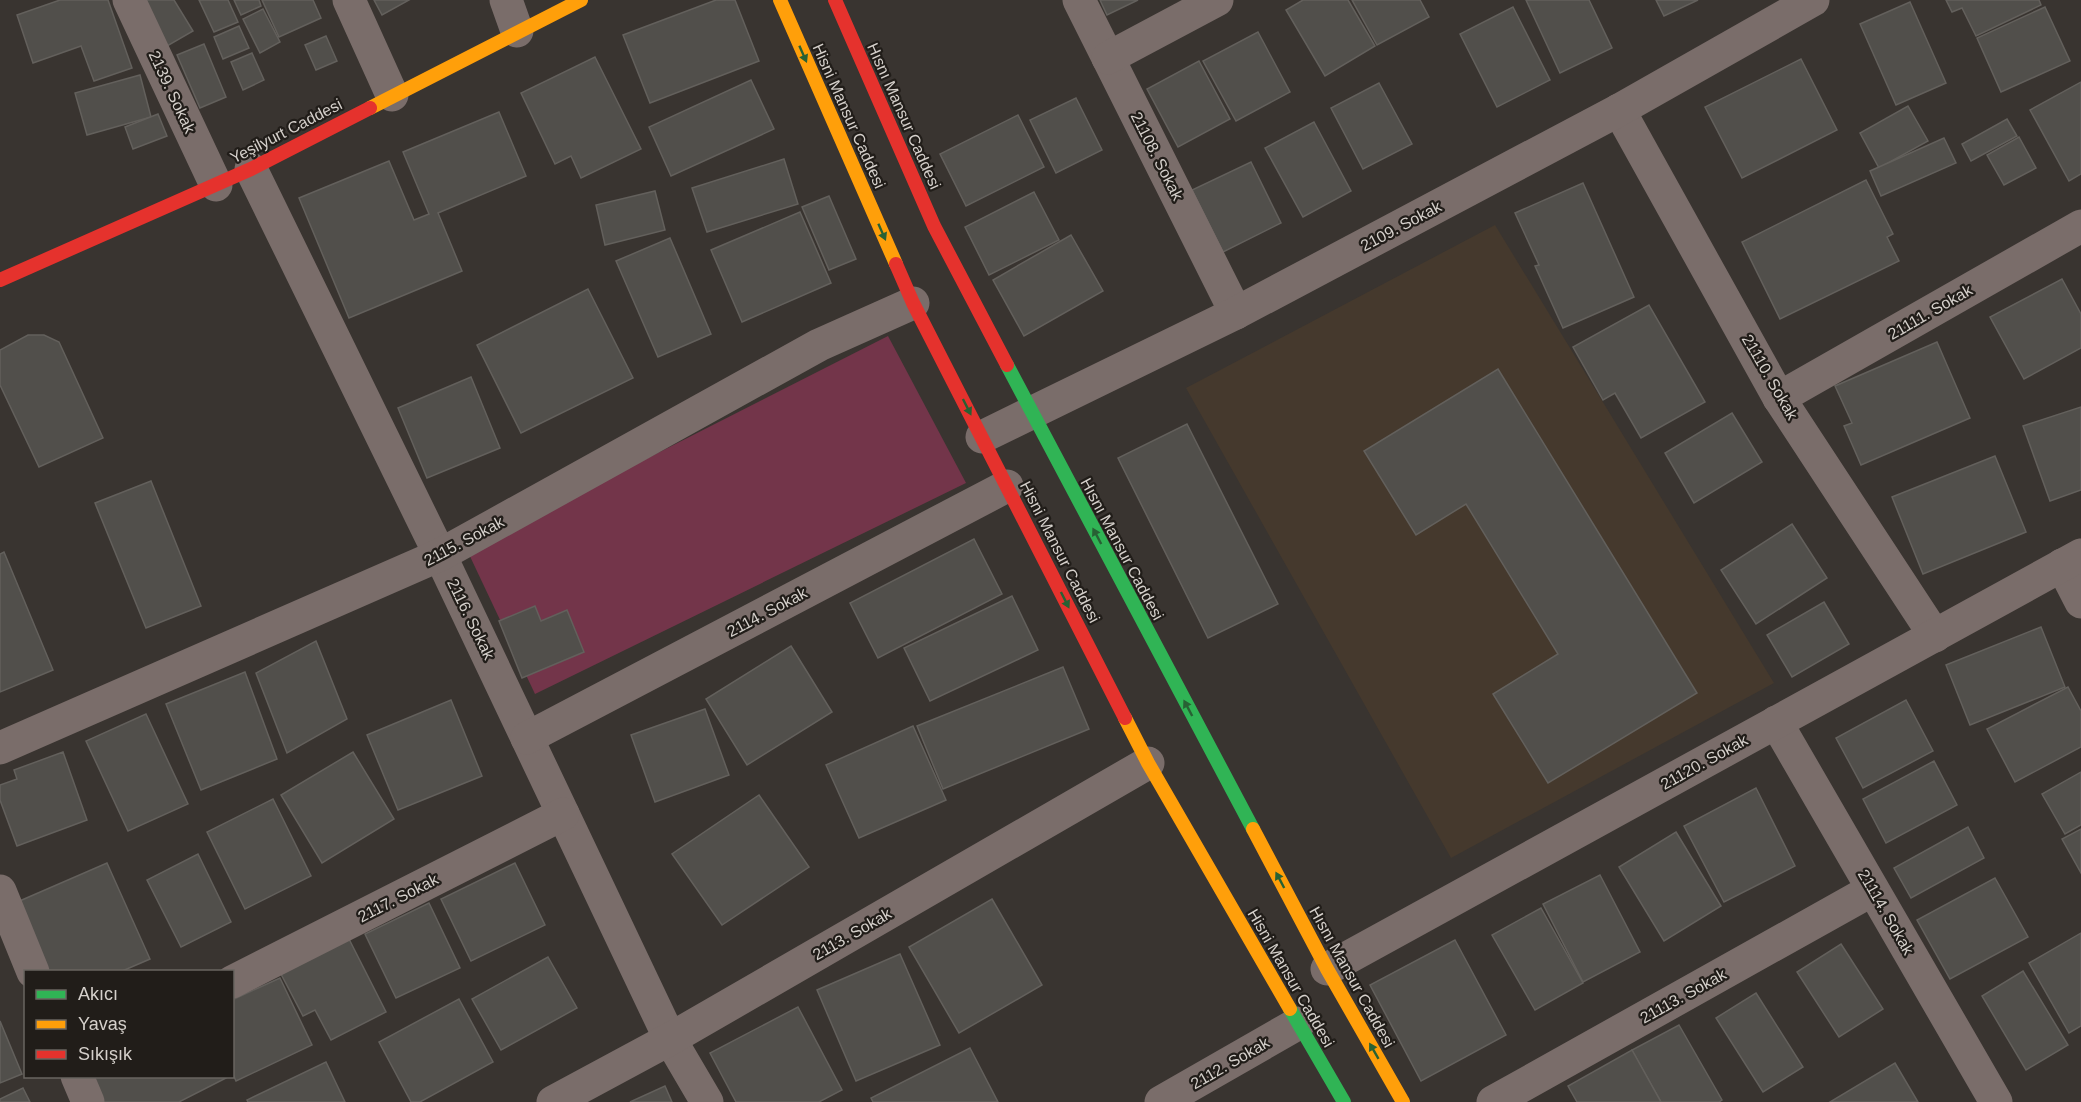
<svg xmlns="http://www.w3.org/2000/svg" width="2081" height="1102" font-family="Helvetica,sans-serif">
  <rect width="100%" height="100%" fill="#393430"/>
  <path fill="#45392d" d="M1495 225 1774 683 1451 858 1186 388Z"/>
  <path fill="#73354a" d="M888 336 966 483 535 694 467 550Z"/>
  <g fill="#514f4b" stroke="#63605c" stroke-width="1.5">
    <path d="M60 0H108L132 68 94 81 81 46 33 63 17 15Z"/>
    <path d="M145 0H174L193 31 162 49Z"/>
    <path d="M199 0H228L238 22 214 32Z"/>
    <path d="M234 0H259L261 6 241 15Z"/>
    <path d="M262 0H313L321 18 279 37Z"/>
    <path d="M374 0H409L382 15Z"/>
    <path d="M716 0H735L759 61 650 103 623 35Z"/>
    <path d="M1100 0H1138L1107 15Z"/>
    <path d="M1303 0H1348L1375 46 1325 76 1286 10Z"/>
    <path d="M1352 0H1420L1429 17 1377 45Z"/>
    <path d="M1526 0H1589L1612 48 1560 73Z"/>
    <path d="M1656 0H1698L1664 16Z"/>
    <path d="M1946 0H2039L2041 5 1976 36 1962 8 1952 12Z"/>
    <path d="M1910 2 1946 83 1896 105 1860 24Z"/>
    <path d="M1513 7 1550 80 1497 107 1460 34Z"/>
    <path d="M2045 7 2070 61 2001 92 1977 38Z"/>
    <path d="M263 9 280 42 260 53 243 19Z"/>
    <path d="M239 26 249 48 223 59 214 37Z"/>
    <path d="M1258 32 1290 92 1236 121 1203 61Z"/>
    <path d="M326 36 337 61 316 70 305 45Z"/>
    <path d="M204 44 226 97 200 108 177 55Z"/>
    <path d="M252 53 264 80 243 90 231 62Z"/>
    <path d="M595 57 641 149 581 178 571 156 555 164 521 93Z"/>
    <path d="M1801 59 1837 130 1742 178 1705 107Z"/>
    <path d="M1199 61 1230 119 1178 147 1147 89Z"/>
    <path d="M140 75 151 117 87 135 75 93Z"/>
    <path d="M751 80 774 129 671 176 649 127Z"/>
    <path d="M2081 82V174L2069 181 2030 110Z"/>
    <path d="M1379 83 1412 144 1363 169 1331 108Z"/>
    <path d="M1076 98 1102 150 1056 173 1030 120Z"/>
    <path d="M1908 106 1928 141 1879 168 1860 133Z"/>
    <path d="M499 112 526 176 438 213 462 271 349 318 299 198 389 161 414 220 429 214 403 152Z"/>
    <path d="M158 114 167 136 133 149 125 127Z"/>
    <path d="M1018 115 1044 167 966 206 940 154Z"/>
    <path d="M2007 119 2017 136 1971 161 1962 144Z"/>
    <path d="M1314 122 1351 191 1303 217 1265 148Z"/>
    <path d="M2019 137 2036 168 2004 185 1987 155Z"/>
    <path d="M1944 138 1956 163 1881 196 1870 171Z"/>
    <path d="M784 159 798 204 707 232 692 188Z"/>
    <path d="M1251 162 1281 223 1223 252 1192 190Z"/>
    <path d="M1866 180 1893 234 1887 237 1899 261 1780 319 1742 242Z"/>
    <path d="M1583 183 1634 297 1563 328 1535 266 1539 265 1515 213Z"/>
    <path d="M655 191 665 230 605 245 596 205Z"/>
    <path d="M1034 192 1059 240 989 275 965 227Z"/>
    <path d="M829 196 856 259 829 270 802 207Z"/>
    <path d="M800 212 831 283 742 322 711 250Z"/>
    <path d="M1071 235 1103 291 1024 336 993 280Z"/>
    <path d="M670 238 711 334 658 357 616 261Z"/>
    <path d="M2062 279 2081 314V348L2024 379 1990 317Z"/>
    <path d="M588 289 633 378 521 433 477 345Z"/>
    <path d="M1649 305 1705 402 1641 438 1615 393 1603 400 1573 347Z"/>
    <path d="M28 335H44L59 342 103 438 39 467 0 385V350Z"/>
    <path d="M1937 342 1970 418 1861 465 1844 426 1852 423 1835 386Z"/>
    <path d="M1498 369 1697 693 1548 783 1493 694 1558 654 1466 504 1416 535 1364 451Z"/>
    <path d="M471 377 500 448 427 478 398 408Z"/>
    <path d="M2081 407V490L2050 501 2023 426Z"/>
    <path d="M1732 413 1762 462 1694 503 1665 453Z"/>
    <path d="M1187 424 1278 604 1208 638 1118 458Z"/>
    <path d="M1995 456 2026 532 1923 574 1892 497Z"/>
    <path d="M151 481 201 606 146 628 95 503Z"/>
    <path d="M1792 524 1827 578 1756 624 1721 570Z"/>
    <path d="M974 539 1002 594 878 658 850 603Z"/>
    <path d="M4 552 53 670 0 692V554Z"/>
    <path d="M1012 596 1038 650 930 701 904 648Z"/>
    <path d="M1824 602 1849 644 1792 677 1767 635Z"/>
    <path d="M535 606 541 621 567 610 584 652 522 678 499 621Z"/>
    <path d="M2041 627 2065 687 1970 725 1946 665Z"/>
    <path d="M316 641 347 719 287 753 256 673Z"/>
    <path d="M791 646 832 712 747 765 706 699Z"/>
    <path d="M1063 667 1089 729 943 789 917 726Z"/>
    <path d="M245 672 277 759 201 790 166 704Z"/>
    <path d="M2068 687 2081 711V747L2015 782 1987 729Z"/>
    <path d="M451 700 482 776 398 810 367 735Z"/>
    <path d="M1906 700 1933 751 1863 788 1836 738Z"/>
    <path d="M705 709 729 775 655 802 631 735Z"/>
    <path d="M146 714 188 804 128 831 86 741Z"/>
    <path d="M913 726 946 800 859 838 826 765Z"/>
    <path d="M63 752 87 820 17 846 0 800V785L17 779 14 770Z"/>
    <path d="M353 752 394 819 322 863 281 795Z"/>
    <path d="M1934 761 1957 805 1886 843 1863 799Z"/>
    <path d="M2081 772V825L2065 834 2042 794Z"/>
    <path d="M1756 788 1795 866 1724 902 1684 826Z"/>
    <path d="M759 795 809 867 722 925 672 854Z"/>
    <path d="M273 799 311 876 245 909 207 832Z"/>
    <path d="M1968 827 1984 858 1911 898 1894 868Z"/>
    <path d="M2081 829V873L2062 839Z"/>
    <path d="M1676 832 1721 906 1664 941 1619 867Z"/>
    <path d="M198 854 231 922 181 947 147 880Z"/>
    <path d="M107 863 150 959 120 972H44L15 903Z"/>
    <path d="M515 863 545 925 471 961 441 899Z"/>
    <path d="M1600 875 1640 952 1583 982 1543 904Z"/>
    <path d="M1995 878 2028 937 1950 979 1917 920Z"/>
    <path d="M992 899 1042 985 959 1033 909 947Z"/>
    <path d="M429 903 460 968 396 998 365 934Z"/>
    <path d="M1541 908 1583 983 1535 1010 1492 935Z"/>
    <path d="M2081 933V1026L2069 1033 2029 963Z"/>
    <path d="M349 939 386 1012 331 1040 315 1010 303 1016 281 974Z"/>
    <path d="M1455 940 1506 1035 1421 1081 1370 985Z"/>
    <path d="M1841 944 1883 1009 1839 1037 1797 972Z"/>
    <path d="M900 954 940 1045 856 1081 817 990Z"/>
    <path d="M548 957 577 1008 501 1050 472 999Z"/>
    <path d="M2023 971 2068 1045 2026 1070 1982 996Z"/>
    <path d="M280 978 312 1045 236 1081 232 1072V1000Z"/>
    <path d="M1756 993 1803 1067 1763 1092 1716 1018Z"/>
    <path d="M459 999 493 1062 420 1102H411L379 1042Z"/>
    <path d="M798 1007 842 1090 819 1102H736L710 1053Z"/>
    <path d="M0 1021 22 1074 0 1083Z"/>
    <path d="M1679 1025 1722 1100 1719 1102H1661L1632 1050Z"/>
    <path d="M970 1048 998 1102H873L871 1098Z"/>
    <path d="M1632 1050 1661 1102H1577L1568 1086Z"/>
    <path d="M326 1062 345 1102H248L247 1100Z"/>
    <path d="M1895 1063 1918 1102H1830Z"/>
    <path d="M97 1076H228V1077L179 1102H104L92 1079Z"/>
    <path d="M665 1086 672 1102H630Z"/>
    <path d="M23 1088 30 1102H0V1099Z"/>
  </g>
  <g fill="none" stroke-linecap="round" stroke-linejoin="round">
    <g stroke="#7a6d6a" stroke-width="33">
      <path d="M129 0 216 185"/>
      <path d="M349 0 392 95"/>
      <path d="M506 0 517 31"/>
      <path d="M1079 0 1236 313"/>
      <path d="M1108 58 1217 0"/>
      <path d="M1619 110 1779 398 1935 636"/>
      <path d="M251 169 440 555 670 1039 707 1102"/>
      <path d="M1779 398 2081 226"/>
      <path d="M982 437 1236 313 1619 110 1813 0"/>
      <path d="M2062 565 2081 602"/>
      <path d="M1776 722 1996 1102"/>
      <path d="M527 738 1007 486"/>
      <path d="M0 748 440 555 819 345 913 303"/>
      <path d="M0 891 33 972"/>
      <path d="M1327 969 2081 555"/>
      <path d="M232 982 563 814"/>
      <path d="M77 1076 88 1102"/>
      <path d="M553 1102 670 1039 1148 763"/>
      <path d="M1161 1102 1299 1023"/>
      <path d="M1493 1102 1872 890"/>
    </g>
    <g stroke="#30b455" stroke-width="14">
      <path d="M1007 365 1253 829"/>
      <path d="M1290 1009 1344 1102"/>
    </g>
    <g stroke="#ff9f0a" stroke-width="14">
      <path d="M780 0 896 264"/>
      <path d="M370 108 581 0"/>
      <path d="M1125 718 1148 763 1290 1009"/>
      <path d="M1253 829 1327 969 1403 1102"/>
    </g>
    <g stroke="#e5322d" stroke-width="14">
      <path d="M835 0 934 226 1007 365"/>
      <path d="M896 264 913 303 1125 718"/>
      <path d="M0 280 251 169 370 108"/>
    </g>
  </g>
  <defs><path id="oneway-solid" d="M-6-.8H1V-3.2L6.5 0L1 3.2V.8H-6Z" transform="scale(1.5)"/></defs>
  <g fill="#286134">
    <use href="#oneway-solid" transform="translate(803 54) rotate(66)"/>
    <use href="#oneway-solid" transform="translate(882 232) rotate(66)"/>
    <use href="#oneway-solid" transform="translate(967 407) rotate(63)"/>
    <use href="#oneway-solid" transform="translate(1097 536) rotate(-118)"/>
    <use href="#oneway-solid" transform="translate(1065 600) rotate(63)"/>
    <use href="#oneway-solid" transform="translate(1188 708) rotate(-118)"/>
    <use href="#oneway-solid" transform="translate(1280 880) rotate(-118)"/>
    <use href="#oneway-solid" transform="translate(1374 1051) rotate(-120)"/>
  </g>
  <g text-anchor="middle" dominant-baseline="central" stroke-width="4.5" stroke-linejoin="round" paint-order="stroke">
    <g font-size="16" fill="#d5d0cb" stroke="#211d19">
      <text transform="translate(172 92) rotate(65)">2139. Sokak</text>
      <text transform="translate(849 116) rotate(66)">Hisni Mansur Caddesi</text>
      <text transform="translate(904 116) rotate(66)">Hısnı Mansur Caddesi</text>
      <text transform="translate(286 131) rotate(-27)">Yeşilyurt Caddesi</text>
      <text transform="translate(1157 156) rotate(63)">21108. Sokak</text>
      <text transform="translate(1401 226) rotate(-28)">2109. Sokak</text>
      <text transform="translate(1930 312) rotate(-30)">21111. Sokak</text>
      <text transform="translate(1770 377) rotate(60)">21110. Sokak</text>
      <text transform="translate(464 541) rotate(-28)">2115. Sokak</text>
      <text transform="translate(1122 549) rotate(62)">Hısnı Mansur Caddesi</text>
      <text transform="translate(1060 552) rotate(63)">Hisni Mansur Caddesi</text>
      <text transform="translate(767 612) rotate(-28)">2114. Sokak</text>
      <text transform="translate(471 619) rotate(64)">2116. Sokak</text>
      <text transform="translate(1704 762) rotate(-29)">21120. Sokak</text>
      <text transform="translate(398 898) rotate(-27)">2117. Sokak</text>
      <text transform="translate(1886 912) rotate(60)">21114. Sokak</text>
      <text transform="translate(852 934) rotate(-30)">2113. Sokak</text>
      <text transform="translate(1352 977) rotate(61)">Hısnı Mansur Caddesi</text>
      <text transform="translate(1291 978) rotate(60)">Hisni Mansur Caddesi</text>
      <text transform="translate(1683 996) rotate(-29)">21113. Sokak</text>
      <text transform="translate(1230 1063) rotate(-30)">2112. Sokak</text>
    </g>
  </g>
  <rect x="24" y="970" width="210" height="108" fill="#211d19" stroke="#696560" stroke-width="1.5"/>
  <rect x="36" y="990" width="30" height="9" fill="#30b455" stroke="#696560" stroke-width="1.5"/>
  <text x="78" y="1000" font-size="18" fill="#d5d0cb">Akıcı</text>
  <rect x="36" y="1020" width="30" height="9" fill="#ff9f0a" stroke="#696560" stroke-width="1.5"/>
  <text x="78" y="1030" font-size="18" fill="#d5d0cb">Yavaş</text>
  <rect x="36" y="1050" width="30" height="9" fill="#e5322d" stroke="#696560" stroke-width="1.5"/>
  <text x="78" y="1060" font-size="18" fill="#d5d0cb">Sıkışık</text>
</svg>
